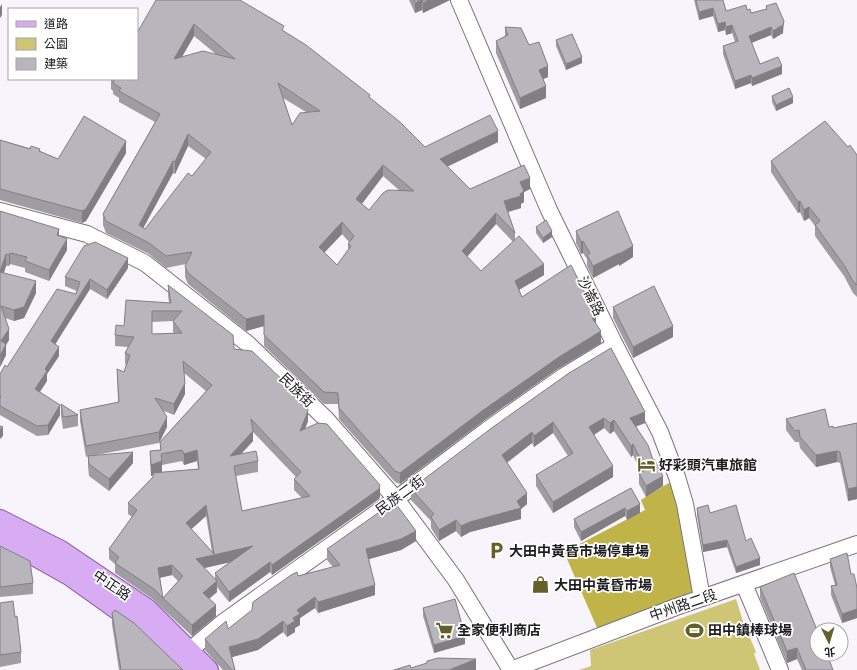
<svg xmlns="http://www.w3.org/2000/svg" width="857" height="670" font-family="Mulish,'Noto Sans TC',sans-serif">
  <rect width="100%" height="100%" fill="#f8f4fb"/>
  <path fill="#cfc675" d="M736 599 743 621 756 652 754 654 760 670H579L591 666 590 650Z"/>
  <path fill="#c0b348" d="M672 481 695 591 598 630 564 552 645 510 641 500Z"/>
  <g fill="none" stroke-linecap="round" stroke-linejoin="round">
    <defs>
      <g id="minor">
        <path d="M459 0 549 210 615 345 660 432 677 477 685 504 702 598"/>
        <path d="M0 211 87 234 145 263 248 344 326 419 396 499 456 580 511 670"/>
        <path d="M744 584 780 670"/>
        <path d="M190 650 222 623 396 499 487 430 564 376 615 345"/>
        <path d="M511 670 676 607 857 544"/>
      </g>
      <g id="major">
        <path d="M0 520 61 551 147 609 208 670"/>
        <path d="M0 536 71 576 141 626 188 670"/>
      </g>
    </defs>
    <use href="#minor" stroke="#77747a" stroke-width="18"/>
    <use href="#major" stroke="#8455a2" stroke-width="22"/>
    <use href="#minor" stroke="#fff" stroke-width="16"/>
    <use href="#major" stroke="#d7acf2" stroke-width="20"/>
  </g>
  <g fill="#9f9ca2" fill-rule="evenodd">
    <path d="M156 0 284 31 370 98 425 147 498 142 447 167 470 189H530L524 192V202L521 204V208L508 212 515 233V240L544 275 519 290 522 297 596 323 601 343 559 368 482 422 400 484 395 482 339 419 338 404H324L264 346V326L246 331 188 284 185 277V266L186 264 166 268 149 254 106 233 103 225V214L155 122 119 102V98L113 94V91L111 89V79H137ZM194 36 217 55 182 57ZM283 98 306 112 292 125ZM188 146 206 159 192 176 145 229 143 228 173 173 175 174ZM383 176 400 191 369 210 362 204ZM496 224 513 242 481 271 467 257ZM342 234 349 242 348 244V250L337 265 324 253Z"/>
    <path d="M409 0H450L423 13 422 10 415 13Z"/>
    <path d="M694 0H723L726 11 747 10 751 13 766 9V6L783 33 773 39 771 35 751 43 760 64 782 74 752 86 751 83 735 89 723 54V46L735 42 732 33 726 35 725 30 718 32 713 16 699 20Z"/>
    <path d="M505 27 529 45 548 77 543 79 546 98 520 109 496 53V41L505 36Z"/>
    <path d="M556 40 582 63 566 70 556 46Z"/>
    <path d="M772 96 793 103 776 111 772 102Z"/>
    <path d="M0 140 40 151 58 159 126 153 86 221 82 223 0 200Z"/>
    <path d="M848 147 857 155V297L853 293 844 276 815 236V226L809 218 804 221 800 212 798 213 771 172V161Z"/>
    <path d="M0 211 59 236 67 250 49 281 25 272V268L10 264 9 266H6L4 273 36 293 24 318 14 321 5 318 9 340 6 345V355L0 367Z"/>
    <path d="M536 227 552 237 543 243 536 233Z"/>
    <path d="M576 231 633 257 619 266V264L593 278 587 266V259L583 253 581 254 576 243Z"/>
    <path d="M128 268 107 299 90 289 55 344 59 356 47 374V381L40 392 60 415 48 435 37 436 0 415V374L76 294 77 291 65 286V277Z"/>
    <path d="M168 285 308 421 305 429 380 496 379 499 272 575 270 572 229 602 217 587V592L209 599 216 616 192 636 163 609V598L178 581 172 575 160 578 163 598V609L154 600 115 573V564L109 559V549L132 517 128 514V503L153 477V475L151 476 150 462V451L160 450V442L206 391 184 373 185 394 174 415 164 411 167 427 159 443 91 456 133 463 109 491 89 476 88 467V456L86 457 80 421V410L118 402 117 369 124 372 126 365 125 364V353L128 347 115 346V335L124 326 169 303 168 295ZM173 321V332L174 333 152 334V322ZM253 432 296 477 294 479V490L302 498 242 511 236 476 258 472V461L241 454 253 441ZM182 461 184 465 197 461 198 469 162 472V465ZM206 516 212 552 191 529ZM230 562 215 573V579L204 568Z"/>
    <path d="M613 307 673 337 633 358 613 318Z"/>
    <path d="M569 373 645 423 636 426 653 460 663 486 646 497 639 484V473L641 472 633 455 631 457 614 431 610 434 604 428 594 435 613 477 553 513 536 486V475L568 456 553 433 534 447 532 443 507 463 527 504 521 509V519L470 532 461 537 456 531 439 541 431 528V521L411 500V489Z"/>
    <path d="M61 404 78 415V426L63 429 61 415Z"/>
    <path d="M786 419 829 427 833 428 857 423V499L848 501 840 463 837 462 816 467 800 448 799 442H795L786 430Z"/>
    <path d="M631 488 640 513 627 520 625 516 581 541 574 527V519Z"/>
    <path d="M697 508 710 513 746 541 760 565 736 573 727 547 703 552 697 515Z"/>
    <path d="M416 541 401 550 369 559 375 595 318 613 315 608 300 618V625L295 628V632L287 637 283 632 258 650 232 657 235 670H223L205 650V639L228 629 298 576 333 567 327 560V549Z"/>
    <path d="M0 546 33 583V594L0 597Z"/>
    <path d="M830 559 857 588V618L842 623 831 595V586L835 585 830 567Z"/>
    <path d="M760 587 833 670H802L797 659 787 663 760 598Z"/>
    <path d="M0 603 21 652V663L0 667Z"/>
    <path d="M423 608 465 644 434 653 423 616Z"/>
    <path d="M112 613 183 670H119L112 624Z"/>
  </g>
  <g fill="#827f84">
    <path d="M422 0V10L415 13V3Z"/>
    <path d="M429 0H450L423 13V3Z"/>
    <path d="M2 4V15L0 18V7Z"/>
    <path d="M713 8V16L699 20V12Z"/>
    <path d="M784 21 783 33 773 39V31Z"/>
    <path d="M725 22V30L718 32V24Z"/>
    <path d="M194 24V36L174 70V59Z"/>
    <path d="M732 25V33L726 35V27Z"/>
    <path d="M771 27V35L749 44V36Z"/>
    <path d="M582 57V63L566 70V64Z"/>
    <path d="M548 66V77L539 81V70Z"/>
    <path d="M782 66V74L752 86V78Z"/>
    <path d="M751 75V83L735 89V81Z"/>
    <path d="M546 86V98L520 109V98Z"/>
    <path d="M793 97V103L776 111V105Z"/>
    <path d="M498 131V142L440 170V159Z"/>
    <path d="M188 134V146L175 174V162Z"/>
    <path d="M126 141V153L86 221 82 223V211Z"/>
    <path d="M173 161V173L139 236V225Z"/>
    <path d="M383 165V176L356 211V199Z"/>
    <path d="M530 178V189L524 192V202L521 204V208L504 213V201L520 182Z"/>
    <path d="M800 201V212L798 213V202Z"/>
    <path d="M809 207V218L804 221V210Z"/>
    <path d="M496 213V224L462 262V251Z"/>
    <path d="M342 222V234L319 258V247Z"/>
    <path d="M59 229V241L57 235Z"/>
    <path d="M552 231V237L543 243V238Z"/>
    <path d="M67 239V250L49 281V270Z"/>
    <path d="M583 241V253L581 254V242Z"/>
    <path d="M633 246V257L619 266V254Z"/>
    <path d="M10 253V264L9 266V255Z"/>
    <path d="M619 253V264L593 278V266Z"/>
    <path d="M6 254V266L0 283V272Z"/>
    <path d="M128 258V268L107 299V290Z"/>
    <path d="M544 264V275L515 292V281Z"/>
    <path d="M90 279V289L51 351V341Z"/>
    <path d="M36 281V293L24 318 14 321V310Z"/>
    <path d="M264 315V326L246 331V319Z"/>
    <path d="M596 315V327L592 318Z"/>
    <path d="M673 326V337L633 358V347Z"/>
    <path d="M9 329V340L6 345V355L0 367 1 341Z"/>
    <path d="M601 331V343L559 368 482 422 400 484V473L482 411 559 357Z"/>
    <path d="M59 347V356L47 374V381L35 399V389L45 369Z"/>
    <path d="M185 383V394L174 415V404Z"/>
    <path d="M60 405V415L48 435V425Z"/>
    <path d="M308 411V421L300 442V431Z"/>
    <path d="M645 412V423L630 429V418Z"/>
    <path d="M167 417V427L159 443V432Z"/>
    <path d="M604 418V428L589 438V427Z"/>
    <path d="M614 420V431L610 434V423Z"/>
    <path d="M553 422V433L534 447V436Z"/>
    <path d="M3 427V436L0 439V430Z"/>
    <path d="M253 431V441L230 466V456Z"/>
    <path d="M532 432V443L502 466V455Z"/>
    <path d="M633 444V455L631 457V446Z"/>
    <path d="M197 450V461L184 465V454Z"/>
    <path d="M837 451V462L816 467V455Z"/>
    <path d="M133 452V463L109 491V479Z"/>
    <path d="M162 461V472L153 473V475L151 476V465Z"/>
    <path d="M613 466V477L553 513V502Z"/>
    <path d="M663 476V486L646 497V486Z"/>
    <path d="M380 485V496L379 499 272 575V565Z"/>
    <path d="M857 487V499L848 501V489Z"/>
    <path d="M527 493V504L521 509V519L470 532 461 537V526L517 501Z"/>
    <path d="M640 504V513L627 520V511Z"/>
    <path d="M206 505V516L186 534V523Z"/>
    <path d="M625 508V516L581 541V532Z"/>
    <path d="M456 520V531L439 541V530Z"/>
    <path d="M416 531V541L401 550 366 560V549Z"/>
    <path d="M727 540V547L703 552V545Z"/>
    <path d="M253 546V557L196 570V559Z"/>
    <path d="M760 558V565L736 573V567Z"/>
    <path d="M270 562V572L229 602V592Z"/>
    <path d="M172 565V575L158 578V568Z"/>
    <path d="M217 581V592L203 604V593Z"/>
    <path d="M375 585V595L318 613V602Z"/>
    <path d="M315 597V608L300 618V625L295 628V632L287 637V626L293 618 297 610Z"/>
    <path d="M216 605V616L192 636V625Z"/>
    <path d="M857 609V618L842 623V614Z"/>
    <path d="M283 621V632L258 650 229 658V647Z"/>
    <path d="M465 636V644L434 653V645Z"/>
    <path d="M797 648V659L787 663V651Z"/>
    <path d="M476 659V670H449Z"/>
  </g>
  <g fill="#b9b5bc" stroke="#827f84" fill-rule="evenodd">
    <path d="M156 0H240L284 26 282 30 306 45 370 95 369 97 400 122 425 147 490 115 498 131 440 159 470 189 524 165 530 178 520 182 524 191 520 194 521 196 504 201 515 233 496 213 462 251 481 271 519 236 544 264 515 281 522 297 571 265 596 315 592 318 601 331 559 357 482 411 400 473 395 471 339 408 338 393 324 392 264 335V315L246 319 188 273 185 266 192 252 166 256 149 243 106 221 103 214 160 114 119 91 121 88 113 83 114 80 113 79H137V33ZM194 24 235 59 203 51 174 59ZM278 83 320 111 300 113 292 125ZM188 134 211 152 192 176 188 173 145 229 139 225 173 161 175 162ZM383 165 414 191 388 190 383 193 369 210 356 199ZM342 222 354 236 348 244 351 246 337 265 319 247Z"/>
    <path d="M414 0H422L415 3Z"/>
    <path d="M422 0H429L423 3Z"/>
    <path d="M696 0H723L726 11 746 5 747 10 750 9 751 13 767 9 766 6 776 3 784 21 783 25 773 31 771 27 749 36 760 64 778 57 782 66 752 78 751 75 735 81 723 46 738 41 732 25 726 27 725 22 718 24 713 8 699 12Z"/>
    <path d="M505 27 521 28 529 45 539 42 548 66 539 70 546 86 520 98 496 41 508 35Z"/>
    <path d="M572 34 582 57 566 64 556 40Z"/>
    <path d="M789 88 793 97 776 105 772 96Z"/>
    <path d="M84 116 126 141 86 209 82 211 0 189V140L30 149 31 146 40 149 39 151 58 159Z"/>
    <path d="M825 121 848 147 850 145 857 155V285L853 281 844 265 815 225 820 221 809 207 804 210 800 201 798 202 771 161Z"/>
    <path d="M0 211 59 229 57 235 67 239 49 270 25 261 27 257 10 253 9 255 6 254 0 272 36 281 24 307 14 310 1 306 9 329 1 341 6 344 0 356Z"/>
    <path d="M618 211 633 246 619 254V253L593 266 587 255 590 253 583 241 581 242 576 231Z"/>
    <path d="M546 220 552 231 543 238 536 227Z"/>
    <path d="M95 242 128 258 107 290 90 279 51 341 59 347 45 369 47 371 35 389 60 405 48 425 37 426 0 406V398L1 397 0 395V374L5 365 7 367 57 289 76 294 80 282 65 277 84 246Z"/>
    <path d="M168 285 233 335 234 349 252 351 307 403 308 411 300 431 318 423 327 424 380 485 379 489 272 565 270 562 229 592 215 573 253 546 196 559 217 581 203 593 216 605 192 625 163 598 183 576 172 565 158 568 163 598 154 589 115 563 119 557 109 549 137 510 128 503 153 477V473L199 469 197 450 184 454 182 450 161 454 162 461 151 465 150 451 161 450 160 442 212 385 183 361 185 383 174 404 155 398 167 417 159 432 86 446 80 410 119 402 117 369 124 372 130 355 125 353 134 337 115 335 116 325 124 326 126 300 171 303ZM152 311H182L173 321 182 333 152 334ZM251 419 301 472 294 479 310 496 242 511 234 466 258 461 256 451 230 456 253 431ZM206 505 214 554 186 523Z"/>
    <path d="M654 286 673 326 633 347 613 307Z"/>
    <path d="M611 348 645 412 630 418 648 445 653 460 654 459 663 476 646 486 639 473 646 470 633 444 631 446 614 420 610 423 604 418 589 427 613 466 553 502 536 475 573 453 553 422 534 436 532 432 502 455 527 493 517 501 521 508 470 522 461 526 456 520 439 530 431 517 434 514 411 489 493 427 569 373Z"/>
    <path d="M61 404 78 415 63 417Z"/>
    <path d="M825 409 829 427 833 426V428L857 423V487L848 489 840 452 837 451 816 455 800 437 799 430 795 431 786 419Z"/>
    <path d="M0 426 3 427 0 430Z"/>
    <path d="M133 452 109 479 89 464 88 456Z"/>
    <path d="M631 488 640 504 627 511 625 508 581 532 574 519Z"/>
    <path d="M392 503 396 504 416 531 401 539 366 549 375 585 318 602 315 597 297 610 300 614 293 618 295 621 287 626 283 621 258 639 229 647 235 670H232L205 639 226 621 228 629 252 610 253 602 291 575 297 572 298 576 340 565 327 549Z"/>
    <path d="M708 505 710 513 736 505 746 541 751 538 760 558 736 567 727 540 703 545 697 508Z"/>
    <path d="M0 546 30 561 33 583 0 587Z"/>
    <path d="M847 553 851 574H854L857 588V609L842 614 831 586 837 585 830 559Z"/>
    <path d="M794 573 817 630V654H827L833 670H806L797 648 787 651 760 587Z"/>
    <path d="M455 599 465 636 434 645 423 608Z"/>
    <path d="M13 601 15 617 17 616 21 652 0 655V603Z"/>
    <path d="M115 610 134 623 183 670H121L112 613Z"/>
    <path d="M438 658 476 659 449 670H394L410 665 411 668 427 663V661Z"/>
  </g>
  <defs>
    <symbol id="hotel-bare" viewBox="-9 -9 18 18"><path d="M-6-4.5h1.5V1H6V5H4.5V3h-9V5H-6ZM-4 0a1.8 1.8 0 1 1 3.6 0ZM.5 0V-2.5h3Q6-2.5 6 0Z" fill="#655f2c" stroke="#fff" stroke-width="2.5" paint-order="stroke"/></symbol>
    <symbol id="parking-bare" viewBox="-9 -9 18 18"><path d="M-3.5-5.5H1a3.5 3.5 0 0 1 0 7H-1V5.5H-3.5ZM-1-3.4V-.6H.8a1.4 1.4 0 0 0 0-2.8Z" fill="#655f2c" stroke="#fff" stroke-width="2.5" paint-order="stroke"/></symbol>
    <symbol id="shop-bare" viewBox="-9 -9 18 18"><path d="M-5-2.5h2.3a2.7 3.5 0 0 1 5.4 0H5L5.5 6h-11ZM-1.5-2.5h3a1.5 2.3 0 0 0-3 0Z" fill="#655f2c" stroke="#fff" stroke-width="2.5" paint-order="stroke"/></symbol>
    <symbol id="supermarket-bare" viewBox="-9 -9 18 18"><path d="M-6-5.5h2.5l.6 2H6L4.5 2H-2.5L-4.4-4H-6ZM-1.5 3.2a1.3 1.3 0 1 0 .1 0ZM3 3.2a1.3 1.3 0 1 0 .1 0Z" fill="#655f2c" stroke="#fff" stroke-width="2.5" paint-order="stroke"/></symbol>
    <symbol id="stadium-bare" viewBox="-9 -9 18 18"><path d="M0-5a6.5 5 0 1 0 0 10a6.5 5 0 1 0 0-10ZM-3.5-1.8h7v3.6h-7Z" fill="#655f2c" stroke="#fff" stroke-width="2.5" paint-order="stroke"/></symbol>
  </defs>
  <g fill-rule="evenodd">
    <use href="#hotel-bare" x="634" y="452" width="25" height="25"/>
    <use href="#parking-bare" x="484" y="538" width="25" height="25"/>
    <use href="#shop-bare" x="528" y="572" width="25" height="25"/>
    <use href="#supermarket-bare" x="432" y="618" width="25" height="25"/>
    <use href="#stadium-bare" x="682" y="618" width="25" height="25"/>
  </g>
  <g text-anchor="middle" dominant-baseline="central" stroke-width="3.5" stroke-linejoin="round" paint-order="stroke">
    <g font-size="14" fill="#1c1b1d" stroke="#fff">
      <text transform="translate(591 296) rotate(64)">沙崙路</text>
      <text transform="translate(297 390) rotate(44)">民族街</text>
      <text transform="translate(400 495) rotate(-36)">民族二街</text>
      <text transform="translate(112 585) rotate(34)">中正路</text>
      <text transform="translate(683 605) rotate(-19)">中州路二段</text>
    </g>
    <g font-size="14" font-weight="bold" fill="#1c1b1d" stroke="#fff" text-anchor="start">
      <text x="659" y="465">好彩頭汽車旅館</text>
      <text x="509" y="551">大田中黃昏市場停車場</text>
      <text x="554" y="585">大田中黃昏市場</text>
      <text x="457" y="630">全家便利商店</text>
      <text x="708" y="630">田中鎮棒球場</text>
    </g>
  </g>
  <rect x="8" y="8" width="130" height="72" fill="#ffffff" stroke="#a4a4a5"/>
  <rect x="16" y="21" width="20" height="6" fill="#d7acf2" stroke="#a4a4a5"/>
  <text x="44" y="28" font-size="12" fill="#1c1b1d">道路</text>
  <rect x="16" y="38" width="20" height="12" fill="#cfc675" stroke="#a4a4a5"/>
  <text x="44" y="48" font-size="12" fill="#1c1b1d">公園</text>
  <rect x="16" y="58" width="20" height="12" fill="#b9b5bc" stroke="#a4a4a5"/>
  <text x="44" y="68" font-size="12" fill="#1c1b1d">建築</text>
  <g transform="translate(829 642) rotate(175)"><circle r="19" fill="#ffffff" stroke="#a4a4a5"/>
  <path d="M0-3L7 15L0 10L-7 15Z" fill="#655f2c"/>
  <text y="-6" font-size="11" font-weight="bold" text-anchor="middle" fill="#1c1b1d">北</text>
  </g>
</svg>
